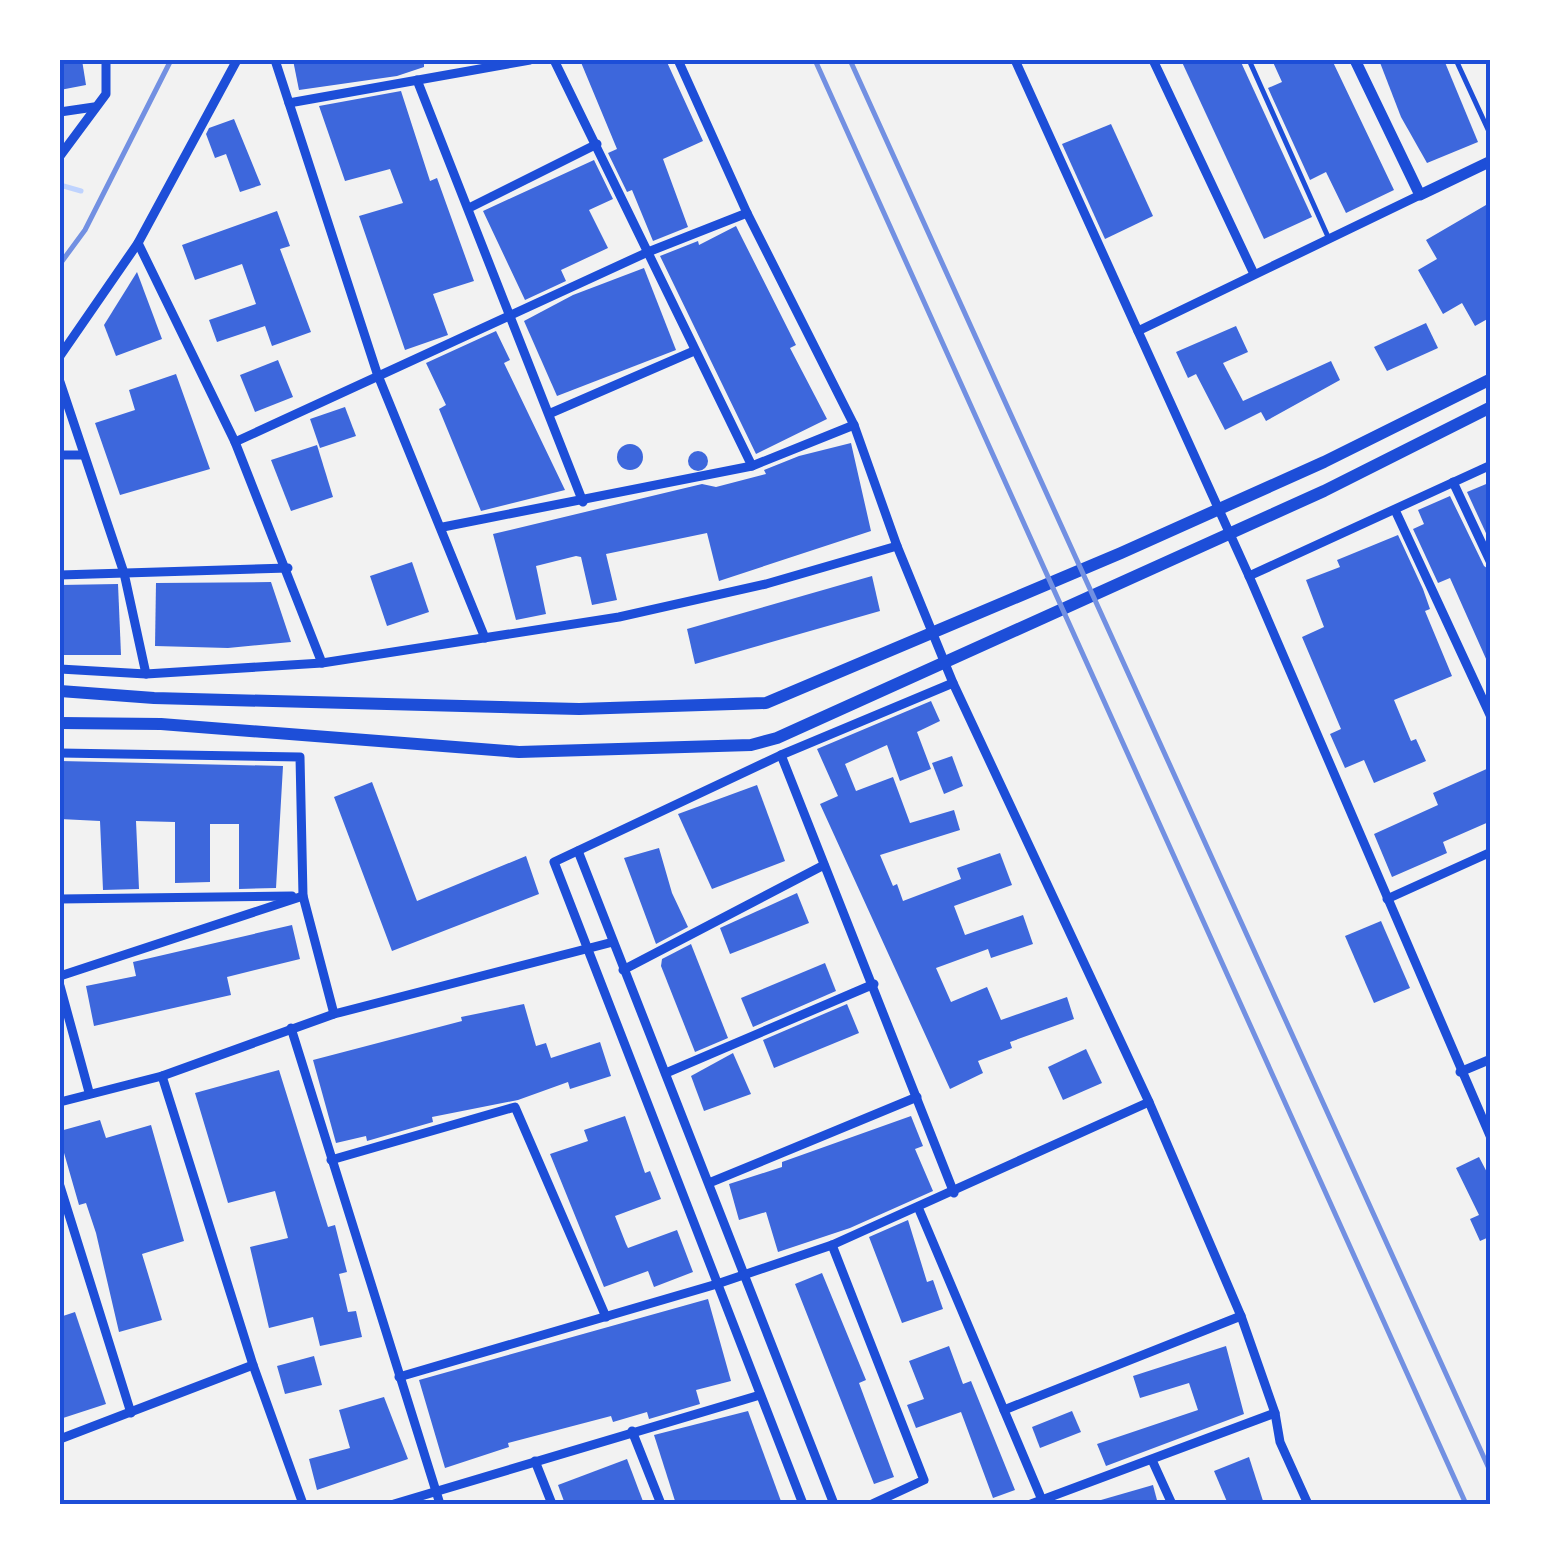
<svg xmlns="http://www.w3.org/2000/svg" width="1551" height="1564" font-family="'IBM Plex Sans',sans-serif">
  <rect width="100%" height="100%" fill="#f2f2f2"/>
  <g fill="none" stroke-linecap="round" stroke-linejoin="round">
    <path stroke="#bfd3fe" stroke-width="5" d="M60 185 81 191"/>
  </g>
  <g fill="#3d67dc">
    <path d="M60 60H82L86 85 60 90Z"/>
    <path d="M293 60H424V67L397 76 299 90Z"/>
    <path d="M580 60H666L703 141 663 159 688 227 653 241 632 190 627 192 608 153 617 149Z"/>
    <path d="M1181 60H1240L1312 217 1264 239Z"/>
    <path d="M1272 60H1332L1394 190 1346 213 1326 172 1310 180 1268 88 1282 82Z"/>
    <path d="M1379 60H1444L1478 142 1427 163 1401 117Z"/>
    <path d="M401 91 430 181 437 178 474 281 433 294 448 335 405 350 359 216 403 203 390 169 345 181 319 106Z"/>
    <path d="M234 119 261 185 240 192 226 154 215 158 206 134 209 128Z"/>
    <path d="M1111 124 1153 216 1105 239 1062 144Z"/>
    <path d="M594 160 613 199 589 210 608 248 561 270 566 281 525 300 483 211Z"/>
    <path d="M1486 205 1491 213V317L1475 326 1462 303 1443 314 1418 270 1437 259 1426 240Z"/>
    <path d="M277 211 290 246 280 249 311 332 272 346 265 326 217 342 209 320 256 304 242 264 195 280 182 245Z"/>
    <path d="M736 226 796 345 790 348 827 419 756 454 660 256 698 241 699 245Z"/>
    <path d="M644 268 676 350 557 396 524 321 573 295Z"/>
    <path d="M137 272 162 339 116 356 104 325Z"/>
    <path d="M1426 323 1438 348 1387 371 1374 347Z"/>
    <path d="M1236 326 1248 352 1223 363 1243 401 1331 361 1340 380 1266 421 1261 412 1225 430 1196 374 1188 378 1176 352Z"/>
    <path d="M496 331 510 360 504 363 565 490 481 511 439 409 446 405 426 363Z"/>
    <path d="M278 360 293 397 255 412 240 375Z"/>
    <path d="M176 374 210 469 120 495 95 423 135 410 129 390Z"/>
    <path d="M345 407 356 436 320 448 310 419Z"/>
    <path d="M851 443 871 531 719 581 707 533 606 554 617 600 592 605 581 557 576 556 536 566 546 614 516 620 493 534 702 484 716 487 766 474 764 470 799 456Z"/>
    <circle cx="630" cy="457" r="13"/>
    <path d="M317 445 333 497 291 511 271 460Z"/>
    <circle cx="698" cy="461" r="10"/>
    <path d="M1491 482V544L1467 492Z"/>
    <path d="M1450 496 1484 566 1491 571V670L1450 578 1438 583 1413 529 1424 524 1418 510Z"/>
    <path d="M1398 535 1423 589 1430 609 1425 611 1452 676 1394 700 1411 741 1416 739 1426 761 1374 783 1364 760 1345 768 1330 734 1341 729 1302 637 1324 627 1306 580 1340 567 1337 560Z"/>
    <path d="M412 562 429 612 387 626 370 576Z"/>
    <path d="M872 576 880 611 695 664 687 629Z"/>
    <path d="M271 582 291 642 228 648 155 646 156 583Z"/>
    <path d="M118 584 121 655H60V585Z"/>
    <path d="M931 701 940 721 917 732 931 769 900 781 887 745 845 764 856 791 893 777 910 823 954 810 960 830 880 855 893 886 897 884 903 901 961 879 957 868 1000 853 1012 885 954 906 965 935 1023 915 1033 944 991 958 988 949 936 968 951 1002 987 987 1001 1020 1067 997 1074 1019 1010 1042 1012 1048 978 1061 983 1073 950 1089 820 804 838 796 817 749Z"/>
    <path d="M952 756 963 786 944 794 932 763Z"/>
    <path d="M60 761 283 766 276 888 239 889V824H210V882L175 883V822L136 821 139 889 103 890 100 821 60 819Z"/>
    <path d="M1491 767V821L1443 842 1447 853 1392 877 1374 834 1438 805 1433 793Z"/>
    <path d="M372 782 417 901 526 856 539 894 392 951 334 797Z"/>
    <path d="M757 785 785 861 712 889 678 814Z"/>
    <path d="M659 848 672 893 688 927 656 944 624 858Z"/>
    <path d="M797 893 809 923 730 954 720 928Z"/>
    <path d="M1381 921 1410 988 1374 1003 1345 936Z"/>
    <path d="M292 925 300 959 227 977 231 995 94 1026 86 986 136 976 133 962Z"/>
    <path d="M691 944 728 1038 695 1052 661 966 662 959Z"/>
    <path d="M825 963 836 991 753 1027 741 998Z"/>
    <path d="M524 1004 536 1046 546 1043 551 1058 600 1042 611 1076 570 1089 568 1082 518 1100 432 1117 433 1122 367 1141 366 1136 336 1143 313 1060 462 1021 461 1017Z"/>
    <path d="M847 1004 859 1033 774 1068 763 1040Z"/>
    <path d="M1086 1049 1102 1083 1063 1100 1048 1067Z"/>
    <path d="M733 1053 751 1094 704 1111 691 1076Z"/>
    <path d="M279 1070 328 1227 335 1225 347 1272 339 1274 348 1312 356 1311 362 1337 320 1346 313 1317 269 1328 250 1247 288 1238 275 1191 228 1203 195 1093Z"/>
    <path d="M625 1116 645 1173 650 1171 661 1199 615 1216 626 1244 628 1248 677 1230 693 1272 654 1287 648 1271 604 1287 550 1154 588 1141 584 1130Z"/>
    <path d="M911 1116 923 1146 915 1149 933 1191 850 1228 778 1252 766 1212 739 1220 729 1184 782 1167V1162Z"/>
    <path d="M100 1120 106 1138 151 1125 184 1241 142 1254 162 1320 119 1332 96 1233 86 1203 79 1205 60 1139V1131Z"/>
    <path d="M1479 1157 1491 1180V1241L1489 1237 1480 1241 1470 1219 1479 1215 1456 1168Z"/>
    <path d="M908 1220 927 1282 933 1280 943 1309 902 1323 869 1237Z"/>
    <path d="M822 1273 866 1380 859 1383 894 1477 874 1484 795 1284Z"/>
    <path d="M708 1299 731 1381 696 1390 700 1404 649 1419 647 1412 613 1422 611 1416 508 1443 509 1447 445 1468 419 1380Z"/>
    <path d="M75 1312 106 1404 60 1419V1317Z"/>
    <path d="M949 1346 963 1384 971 1381 1015 1490 993 1498 961 1412 916 1428 907 1405 924 1399 909 1361Z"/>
    <path d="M1226 1346 1244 1414 1106 1466 1097 1444 1198 1410 1189 1383 1140 1398 1133 1376Z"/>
    <path d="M314 1356 322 1385 285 1394 277 1366Z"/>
    <path d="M384 1397 408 1459 317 1490 309 1459 350 1448 339 1410Z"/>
    <path d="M748 1411 782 1504H676L654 1435Z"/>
    <path d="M1072 1411 1081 1432 1040 1448 1032 1427Z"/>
    <path d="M1249 1457 1264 1504H1228L1214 1471Z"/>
    <path d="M627 1459 644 1504H565L558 1485Z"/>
    <path d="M1153 1485 1158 1504H1102L1101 1500Z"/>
  </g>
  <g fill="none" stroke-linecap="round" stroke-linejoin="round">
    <g stroke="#1d4ed8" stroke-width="5">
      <path d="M1249 60 1329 239"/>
      <path d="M1456 60 1491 136"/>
    </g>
    <g stroke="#1d4ed8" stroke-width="9">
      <path d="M275 60 377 373 485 638"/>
      <path d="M554 60 752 466"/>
      <path d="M678 60 747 213 854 425 897 546 953 683 1149 1102 1241 1316 1275 1413 1280 1442 1308 1504"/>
      <path d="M1015 60 1249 576 1491 1138"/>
      <path d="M1153 60 1254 274"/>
      <path d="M417 80 583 502"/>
      <path d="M289 103 530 60"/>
      <path d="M60 112 94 107"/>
      <path d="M60 156 106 94V60"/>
      <path d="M469 208 597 144"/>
      <path d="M138 243 235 442 322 663"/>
      <path d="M1138 331 1420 195"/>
      <path d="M60 356 138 243 237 60"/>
      <path d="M60 382 124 573 146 674"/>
      <path d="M551 413 694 351"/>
      <path d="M235 442 648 252 747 213"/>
      <path d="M60 455H83"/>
      <path d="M1453 482 1491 563"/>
      <path d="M1395 510 1491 717"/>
      <path d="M443 527 752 466 854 425"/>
      <path d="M60 575 288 568"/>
      <path d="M1249 576 1491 465"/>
      <path d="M60 669 146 674 322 663 619 617 766 584 897 546"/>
      <path d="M60 753 300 757 303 896 334 1014"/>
      <path d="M781 755 954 1193"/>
      <path d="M578 851 834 1504"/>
      <path d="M60 899 292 896"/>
      <path d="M1387 899 1491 852"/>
      <path d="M623 970 824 865"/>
      <path d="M60 976 303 896"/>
      <path d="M60 986 89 1092"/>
      <path d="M291 1028 440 1504"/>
      <path d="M1460 1072 1491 1059"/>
      <path d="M666 1073 874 984"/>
      <path d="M162 1076 253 1365 303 1504"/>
      <path d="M60 1102 162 1076 334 1014 613 942"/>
      <path d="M331 1160 515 1107 606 1317"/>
      <path d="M709 1183 917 1097"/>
      <path d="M60 1186 131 1413"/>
      <path d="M918 1207 1042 1500"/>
      <path d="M832 1245 924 1480 872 1504"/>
      <path d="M399 1377 717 1284 832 1245 1149 1102"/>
      <path d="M1004 1410 1241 1316"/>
      <path d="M632 1431 661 1504"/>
      <path d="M60 1439 253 1365"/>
      <path d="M1152 1460 1172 1504"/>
      <path d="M535 1461 552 1504"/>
      <path d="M394 1504 760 1395"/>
      <path d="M803 1504 554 862 781 755 953 683"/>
      <path d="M1031 1504 1275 1413"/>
    </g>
    <path stroke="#1d4ed8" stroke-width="11" d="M1355 60 1420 195 1491 161"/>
    <g stroke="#1d4ed8" stroke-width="12">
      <path d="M60 691 154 698 579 709 766 703 1121 553 1324 462 1491 379"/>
      <path d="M60 723 161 724 519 752 751 745 777 738 1324 491 1491 407"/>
    </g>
    <g stroke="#7290e2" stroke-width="5">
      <path d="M815 60 1466 1504"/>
      <path d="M850 60 1491 1473"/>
      <path d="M60 264 85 230 171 60"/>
    </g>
  </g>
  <rect width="1551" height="1564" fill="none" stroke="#ffffff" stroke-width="125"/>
  <rect x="62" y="62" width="1426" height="1440" fill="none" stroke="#1d4ed8" stroke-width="4"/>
</svg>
